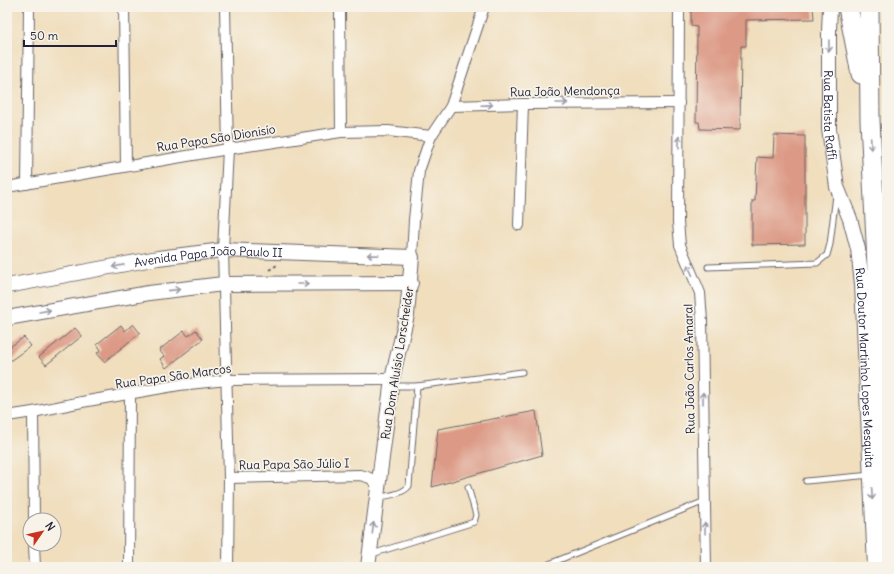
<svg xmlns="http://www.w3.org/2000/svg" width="894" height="574" font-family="Delius,sans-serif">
  <rect width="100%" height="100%" fill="#f7f3e8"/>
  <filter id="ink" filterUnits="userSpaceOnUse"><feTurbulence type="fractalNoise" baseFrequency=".025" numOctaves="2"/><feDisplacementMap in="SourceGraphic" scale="8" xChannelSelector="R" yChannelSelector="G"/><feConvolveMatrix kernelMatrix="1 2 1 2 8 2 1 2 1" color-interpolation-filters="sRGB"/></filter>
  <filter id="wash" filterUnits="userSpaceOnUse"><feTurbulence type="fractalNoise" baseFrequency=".012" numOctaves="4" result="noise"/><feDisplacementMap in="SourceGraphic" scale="16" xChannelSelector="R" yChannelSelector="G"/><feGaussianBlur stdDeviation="0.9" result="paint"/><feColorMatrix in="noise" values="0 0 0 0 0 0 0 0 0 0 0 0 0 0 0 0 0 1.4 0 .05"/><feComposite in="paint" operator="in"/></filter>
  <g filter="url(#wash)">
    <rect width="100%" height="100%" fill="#f0debd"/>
    <g id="blocks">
      <g fill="#dc9985">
        <path d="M691 7H813L814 19 746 20V46H741L740 130 700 129 699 122H696L697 27 691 26Z"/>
        <path d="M774 135 805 136V244L752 245V201H755L757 157 773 158Z"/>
        <path d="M133 324 140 333 104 362 97 353 101 350 97 344 121 325 125 331Z"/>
        <path d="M75 328 82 336 46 365 39 357Z"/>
        <path d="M196 330 203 339 166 368 160 359 164 356 159 350 184 331 188 336Z"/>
        <path d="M24 337 31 346 7 363V349Z"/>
        <path d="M536 411 542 455 432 487 438 429Z"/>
      </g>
    </g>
  </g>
  <g filter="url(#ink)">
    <use href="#blocks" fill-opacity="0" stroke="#6a6468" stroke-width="1"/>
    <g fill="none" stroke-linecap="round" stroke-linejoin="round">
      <defs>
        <g id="lane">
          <path d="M708 267 817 263 827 255 830 244 836 195"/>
          <path d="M417 386 522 372"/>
          <path d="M806 481 871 475"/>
          <path d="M379 497C388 496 403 494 409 486L417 386H393"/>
          <path d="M372 554 474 522 476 515 468 487"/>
          <path d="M549 564 705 501"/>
        </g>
        <g id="street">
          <path d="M124 7 126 166"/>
          <path d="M225 7 228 149 223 250 229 478 228 567"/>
          <path d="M340 7 341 132"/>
          <path d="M679 7 678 222 680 245 700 293 702 321 706 567"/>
          <path d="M451 106 523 104 679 103"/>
          <path d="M27 184 29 7"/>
          <path d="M7 187 228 149 341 132 388 131 431 136"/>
          <path d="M519 225 523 104"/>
          <path d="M412 257 414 220 419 171 431 136 451 106 484 7"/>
          <path d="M33 412 34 520"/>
          <path d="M7 416 33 412 82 402 179 385 227 380 392 379"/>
          <path d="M229 478 360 475C369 477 374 479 378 487"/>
          <path d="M34 544 35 567"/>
          <path d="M129 567 130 394"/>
        </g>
        <g id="secondary">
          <path id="s1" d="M830 7 829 31V129L837 187 850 219 858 249 862 284 875 567"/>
          <path id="s2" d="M7 286 158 258 223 250 412 257 407 315 392 379 368 567"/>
          <path d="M7 318 149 293 223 284 411 283"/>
        </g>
        <g id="highway">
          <path d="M848 7 861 74"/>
          <path d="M869 7 870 120 876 241 887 567"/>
        </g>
      </defs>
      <use href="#lane" stroke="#6a6468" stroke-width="7"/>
      <use href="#street" stroke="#6a6468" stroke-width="12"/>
      <use href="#secondary" stroke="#6a6468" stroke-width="16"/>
      <use href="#highway" stroke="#6a6468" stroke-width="21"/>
      <path stroke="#6a6468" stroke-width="2" stroke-dasharray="3 3" stroke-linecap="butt" d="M269 270 277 265"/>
      <use href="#lane" stroke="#fff" stroke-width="5"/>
      <use href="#street" stroke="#fff" stroke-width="10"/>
      <use href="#secondary" stroke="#fff" stroke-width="14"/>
      <use href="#highway" stroke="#fff" stroke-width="19"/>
    </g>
    <defs><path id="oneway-shaft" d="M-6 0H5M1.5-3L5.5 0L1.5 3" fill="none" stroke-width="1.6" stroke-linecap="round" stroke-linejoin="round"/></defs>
    <g stroke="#9c9ca7">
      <use href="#oneway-shaft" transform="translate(829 46) rotate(89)"/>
      <use href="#oneway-shaft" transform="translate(562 103)"/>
      <use href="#oneway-shaft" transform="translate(487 105) rotate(-2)"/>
      <use href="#oneway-shaft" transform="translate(679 142) rotate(-90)"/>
      <use href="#oneway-shaft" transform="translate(871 144) rotate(87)"/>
      <use href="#oneway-shaft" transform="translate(373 255) rotate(-178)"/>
      <use href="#oneway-shaft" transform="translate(118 266) rotate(169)"/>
      <use href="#oneway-shaft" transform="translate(690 270) rotate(-115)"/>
      <use href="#oneway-shaft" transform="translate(303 284)"/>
      <use href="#oneway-shaft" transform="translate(174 290) rotate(-6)"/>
      <use href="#oneway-shaft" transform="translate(45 311) rotate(-10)"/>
      <use href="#oneway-shaft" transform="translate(703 398) rotate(-91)"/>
      <use href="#oneway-shaft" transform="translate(872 494) rotate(87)"/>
      <use href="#oneway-shaft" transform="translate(373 528) rotate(-83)"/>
      <use href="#oneway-shaft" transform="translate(705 528) rotate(-91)"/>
    </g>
  </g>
  <g text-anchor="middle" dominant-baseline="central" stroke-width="3.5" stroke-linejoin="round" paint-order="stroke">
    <g font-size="12" fill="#22223b" stroke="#f7f3e8">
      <text transform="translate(565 91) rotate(-1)">Rua João Mendonça</text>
      <text stroke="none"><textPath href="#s1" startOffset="108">Rua Batista Raffi</textPath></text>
      <text transform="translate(216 138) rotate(-9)">Rua Papa São Dionisío</text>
      <text stroke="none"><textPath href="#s2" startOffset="204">Avenida Papa João Paulo II</textPath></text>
      <text transform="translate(397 363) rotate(-81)">Rua Dom Aluísio Lorscheider</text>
      <text stroke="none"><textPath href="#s1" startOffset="365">Rua Doutor Martinho Lopes Mesquita</textPath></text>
      <text transform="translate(689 369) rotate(-91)">Rua João Carlos Amaral</text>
      <text transform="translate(173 376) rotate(-8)">Rua Papa São Marcos</text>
      <text transform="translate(294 464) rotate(-1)">Rua Papa São Júlio I</text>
    </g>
  </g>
  <rect width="894" height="574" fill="none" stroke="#f7f3e8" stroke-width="24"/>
  <g transform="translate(42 532) rotate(56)"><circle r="19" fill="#f7f3e8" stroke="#a29fa3"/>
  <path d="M0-3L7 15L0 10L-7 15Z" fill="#c8321e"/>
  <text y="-6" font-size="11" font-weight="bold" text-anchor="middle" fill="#22223b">N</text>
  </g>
  <path d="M24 40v6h92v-6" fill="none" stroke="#22223b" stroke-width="2"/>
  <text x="30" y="40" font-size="12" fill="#22223b" stroke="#f7f3e8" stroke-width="3" paint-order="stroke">50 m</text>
</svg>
